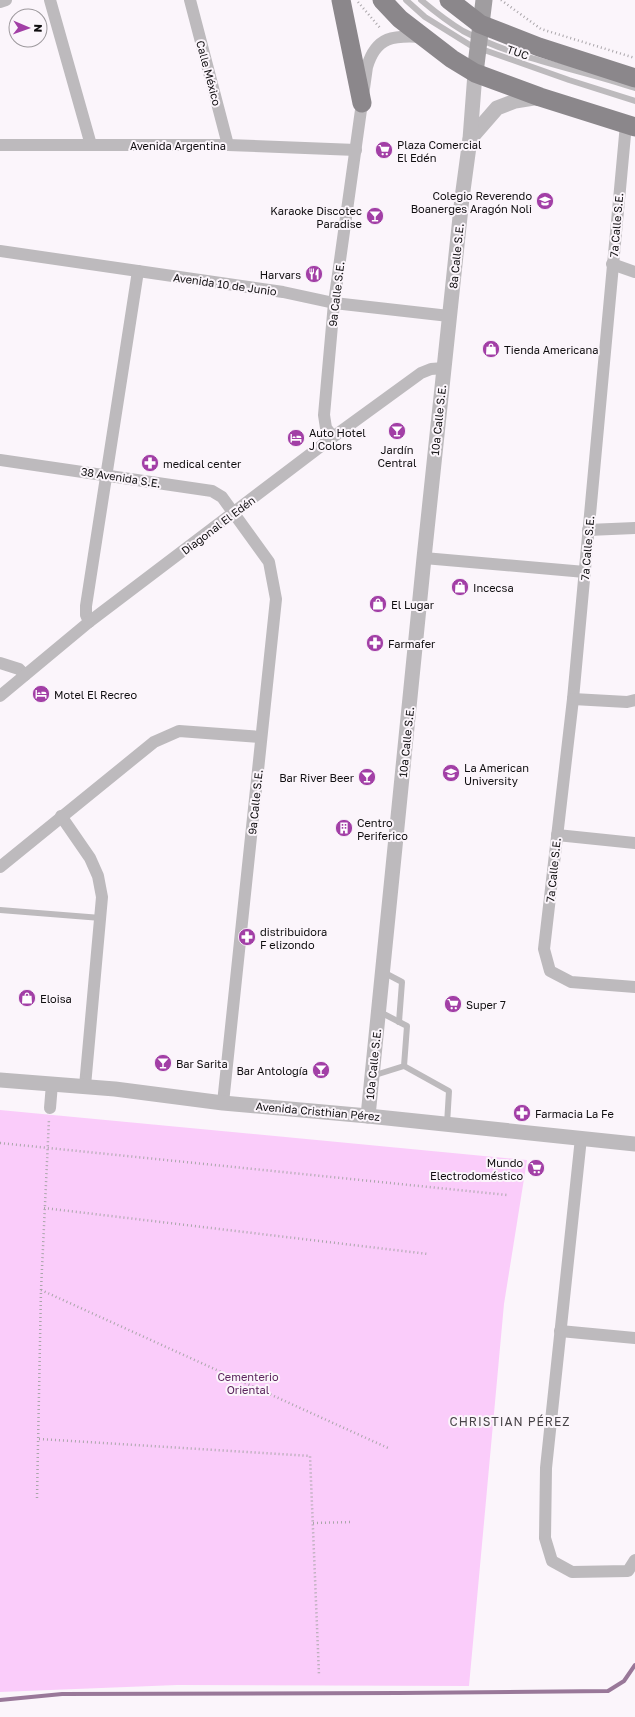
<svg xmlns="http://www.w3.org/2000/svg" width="635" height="1717" font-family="'Golos Text',sans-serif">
  <rect width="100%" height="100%" fill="#fbf5fb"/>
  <path fill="#faccfa" d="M0 1110 527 1160 504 1304 469 1686 177 1685 0 1692Z"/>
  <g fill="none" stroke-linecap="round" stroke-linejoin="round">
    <path stroke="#997899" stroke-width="4" d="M0 1700 62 1694 399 1693 608 1691 624 1681 635 1665"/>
    <g stroke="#aaa6aa" stroke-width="2.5" stroke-dasharray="1 3" stroke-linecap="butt">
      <path d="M501 0 541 29 635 58"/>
      <path d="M358 2 381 29"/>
      <path d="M0 1143 507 1195"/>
      <path d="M44 1208 428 1254"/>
      <path d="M41 1290 388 1448"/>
      <path d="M39 1439 310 1456 319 1675"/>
      <path d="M37 1498 41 1290 49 1119"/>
      <path d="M313 1523 353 1522"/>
    </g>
    <g stroke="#bdbabd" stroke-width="6">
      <path d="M406 0 425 17 470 45 569 80 635 101"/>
      <path d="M421 0C434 11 448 22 463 31 516 59 578 69 635 88"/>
      <path d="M0 910 101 918"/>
      <path d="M383 972 402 982 399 1022"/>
      <path d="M404 1066 449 1091 447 1124"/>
      <path d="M372 1076 404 1066 407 1026 380 1012"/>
    </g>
    <g stroke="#bdbabd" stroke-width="12">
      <path d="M50 0 91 145"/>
      <path d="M190 0 228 145"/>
      <path d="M0 2 6 0"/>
      <path d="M626 124 573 699 544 949 550 971 571 982 635 987"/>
      <path d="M0 145H228L356 150"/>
      <path d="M0 251 283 292 334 303 449 316"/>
      <path d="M612 264 635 272"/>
      <path d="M333 437 326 428 324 415 334 303 367 67C376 36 394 35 423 37"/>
      <path d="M0 460 212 491 222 497 269 562 276 599 223 1103"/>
      <path d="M588 530 635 528"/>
      <path d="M424 558 585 572"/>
      <path d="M89 622 86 615V606L138 271"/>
      <path d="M0 663 19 669 25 675"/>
      <path d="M0 696 89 622 333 437 421 373 431 369 444 368"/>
      <path d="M573 699 627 702 635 700"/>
      <path d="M61 816 90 858 98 876 102 897 85 1086"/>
      <path d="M557 835 635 843"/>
      <path d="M0 867 154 742 179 731 261 737"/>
      <path d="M50 1108 52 1084"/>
      <path d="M581 1138 546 1468 545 1538 552 1561 572 1572 628 1571 635 1560"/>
      <path d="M560 1331 635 1338"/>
    </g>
    <g stroke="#bdbabd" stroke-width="15">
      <path d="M470 139 497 108 515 101 540 97"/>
      <path d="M0 1080 115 1089 223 1103 368 1116 635 1144"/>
      <path d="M368 1116 424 558 462 198 470 139 475 73"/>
    </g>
    <path stroke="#a09da0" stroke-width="17" d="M475 73 484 0"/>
    <g stroke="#8b878b" stroke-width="19">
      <path d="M341 0 362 103"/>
      <path d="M382 0 400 19 452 59 475 73 540 97 635 127"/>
      <path d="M449 0 480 24 539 47 635 78"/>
    </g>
  </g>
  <defs>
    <symbol id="supermarket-disc" viewBox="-11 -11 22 22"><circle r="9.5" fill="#a23fa6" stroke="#fbf5fb"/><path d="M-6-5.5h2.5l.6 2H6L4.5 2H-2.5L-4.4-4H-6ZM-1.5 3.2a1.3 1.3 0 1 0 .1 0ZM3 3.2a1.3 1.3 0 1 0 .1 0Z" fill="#fff"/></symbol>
    <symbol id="school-disc" viewBox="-11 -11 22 22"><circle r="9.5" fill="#a23fa6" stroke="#fbf5fb"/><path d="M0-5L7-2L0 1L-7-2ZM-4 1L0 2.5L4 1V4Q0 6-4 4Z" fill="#fff"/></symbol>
    <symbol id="bar-disc" viewBox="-11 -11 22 22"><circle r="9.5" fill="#a23fa6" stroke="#fbf5fb"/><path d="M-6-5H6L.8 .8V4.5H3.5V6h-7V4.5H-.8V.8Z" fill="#fff"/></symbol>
    <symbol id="restaurant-disc" viewBox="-11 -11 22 22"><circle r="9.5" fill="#a23fa6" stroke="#fbf5fb"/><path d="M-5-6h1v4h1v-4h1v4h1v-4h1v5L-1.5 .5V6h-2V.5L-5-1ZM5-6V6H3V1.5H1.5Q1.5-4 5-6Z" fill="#fff"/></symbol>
    <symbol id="shop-disc" viewBox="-11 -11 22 22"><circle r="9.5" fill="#a23fa6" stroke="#fbf5fb"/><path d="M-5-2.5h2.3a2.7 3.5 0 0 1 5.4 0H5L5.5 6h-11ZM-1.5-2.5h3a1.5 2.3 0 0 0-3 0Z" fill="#fff"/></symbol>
    <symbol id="hotel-disc" viewBox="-11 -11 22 22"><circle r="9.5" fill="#a23fa6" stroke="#fbf5fb"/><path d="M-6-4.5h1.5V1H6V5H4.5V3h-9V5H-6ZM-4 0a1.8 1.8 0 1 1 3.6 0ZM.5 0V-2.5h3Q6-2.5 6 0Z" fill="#fff"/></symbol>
    <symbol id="pharmacy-disc" viewBox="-11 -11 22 22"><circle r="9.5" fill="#a23fa6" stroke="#fbf5fb"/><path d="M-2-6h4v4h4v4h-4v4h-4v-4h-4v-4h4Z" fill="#fff"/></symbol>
    <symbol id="university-disc" viewBox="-11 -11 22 22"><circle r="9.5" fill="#a23fa6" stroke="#fbf5fb"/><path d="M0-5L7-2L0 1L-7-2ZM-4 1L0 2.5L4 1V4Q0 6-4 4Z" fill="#fff"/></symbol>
    <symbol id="building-disc" viewBox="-11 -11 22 22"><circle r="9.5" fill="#a23fa6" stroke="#fbf5fb"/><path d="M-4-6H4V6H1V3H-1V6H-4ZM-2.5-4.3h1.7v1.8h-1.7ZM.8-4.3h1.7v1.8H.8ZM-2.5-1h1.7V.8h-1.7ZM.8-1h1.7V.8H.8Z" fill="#fff"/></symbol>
  </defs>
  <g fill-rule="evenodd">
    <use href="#supermarket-disc" x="374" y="140" width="20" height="20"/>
    <use href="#school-disc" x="535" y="191" width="20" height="20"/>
    <use href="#bar-disc" x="365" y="206" width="20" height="20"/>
    <use href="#restaurant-disc" x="304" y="264" width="20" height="20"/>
    <use href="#shop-disc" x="481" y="339" width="20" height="20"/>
    <use href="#bar-disc" x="387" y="421" width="20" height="20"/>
    <use href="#hotel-disc" x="286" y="428" width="20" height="20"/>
    <use href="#pharmacy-disc" x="140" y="453" width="20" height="20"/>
    <use href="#shop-disc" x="450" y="577" width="20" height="20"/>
    <use href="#shop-disc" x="368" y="594" width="20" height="20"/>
    <use href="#pharmacy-disc" x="365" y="633" width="20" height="20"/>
    <use href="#hotel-disc" x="31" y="684" width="20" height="20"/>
    <use href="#university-disc" x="441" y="763" width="20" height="20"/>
    <use href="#bar-disc" x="357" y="767" width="20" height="20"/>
    <use href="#building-disc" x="334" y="818" width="20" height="20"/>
    <use href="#pharmacy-disc" x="237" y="927" width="20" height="20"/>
    <use href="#shop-disc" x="17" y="988" width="20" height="20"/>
    <use href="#supermarket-disc" x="443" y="994" width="20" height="20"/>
    <use href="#bar-disc" x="153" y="1053" width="20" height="20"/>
    <use href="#bar-disc" x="311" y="1060" width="20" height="20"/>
    <use href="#pharmacy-disc" x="512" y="1103" width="20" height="20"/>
    <use href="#supermarket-disc" x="526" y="1158" width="20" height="20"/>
  </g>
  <g text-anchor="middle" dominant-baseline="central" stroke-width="4" stroke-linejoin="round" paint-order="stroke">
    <g font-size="11" fill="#100e10" stroke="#fbf5fb">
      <text transform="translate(518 52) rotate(19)">TUC</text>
      <text transform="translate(209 73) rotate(75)">Calle México</text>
      <text x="178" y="145">Avenida Argentina</text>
      <text transform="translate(616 225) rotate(-85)">7a Calle S.E.</text>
      <text transform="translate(456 256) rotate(-84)">8a Calle S.E.</text>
      <text transform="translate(225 284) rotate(8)">Avenida 10 de Junio</text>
      <text transform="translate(336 294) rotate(-83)">9a Calle S.E.</text>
      <text transform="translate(438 420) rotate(-84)">10a Calle S.E.</text>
      <text transform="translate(121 477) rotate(9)">38 Avenida S.E.</text>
      <text transform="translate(218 525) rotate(-37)">Diagonal El Edén</text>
      <text transform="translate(587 548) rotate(-85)">7a Calle S.E.</text>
      <text transform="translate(406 742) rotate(-84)">10a Calle S.E.</text>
      <text transform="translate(255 802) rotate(-84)">9a Calle S.E.</text>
      <text transform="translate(553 870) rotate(-84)">7a Calle S.E.</text>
      <text transform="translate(373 1064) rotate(-84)">10a Calle S.E.</text>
      <text transform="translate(318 1111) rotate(5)">Avenida Cristhian Pérez</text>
    </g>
    <g font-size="11" fill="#100e10" stroke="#fbf5fb" text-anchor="start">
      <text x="397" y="144">Plaza Comercial<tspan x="397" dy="13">El Edén</tspan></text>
      <text x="532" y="195" text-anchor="end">Colegio Reverendo<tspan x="532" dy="13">Boanerges Aragón Noli</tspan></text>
      <text x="362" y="210" text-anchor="end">Karaoke Discotec<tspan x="362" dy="13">Paradise</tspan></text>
      <text x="301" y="274" text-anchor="end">Harvars</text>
      <text x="504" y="349">Tienda Americana</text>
      <text x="309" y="432">Auto Hotel<tspan x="309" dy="13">J Colors</tspan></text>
      <text x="397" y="449" text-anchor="middle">Jardín<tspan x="397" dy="13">Central</tspan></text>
      <text x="163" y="463">medical center</text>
      <text x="473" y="587">Incecsa</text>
      <text x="391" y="604">El Lugar</text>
      <text x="388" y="643">Farmafer</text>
      <text x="54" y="694">Motel El Recreo</text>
      <text x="464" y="767">La American<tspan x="464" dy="13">University</tspan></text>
      <text x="354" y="777" text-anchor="end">Bar River Beer</text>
      <text x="357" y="822">Centro<tspan x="357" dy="13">Periferico</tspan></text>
      <text x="260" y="931">distribuidora<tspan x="260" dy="13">F elizondo</tspan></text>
      <text x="40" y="998">Eloisa</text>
      <text x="466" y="1004">Super 7</text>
      <text x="176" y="1063">Bar Sarita</text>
      <text x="308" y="1070" text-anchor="end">Bar Antología</text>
      <text x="535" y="1113">Farmacia La Fe</text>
      <text x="523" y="1162" text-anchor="end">Mundo<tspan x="523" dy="13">Electrodoméstico</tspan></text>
    </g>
    <g font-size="11" fill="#5c255e" stroke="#fbf5fb">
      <text x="248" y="1376">Cementerio<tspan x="248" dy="13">Oriental</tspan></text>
    </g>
    <g font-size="12" letter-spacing="1" fill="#484448" stroke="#fbf5fb">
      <text x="510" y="1421">CHRISTIAN PÉREZ</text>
    </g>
  </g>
  <g transform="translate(28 28) rotate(92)"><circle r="19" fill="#fbf5fb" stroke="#9d999d"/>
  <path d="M0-3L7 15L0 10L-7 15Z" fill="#a23fa6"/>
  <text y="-6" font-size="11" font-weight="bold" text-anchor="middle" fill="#100e10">N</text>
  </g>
</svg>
